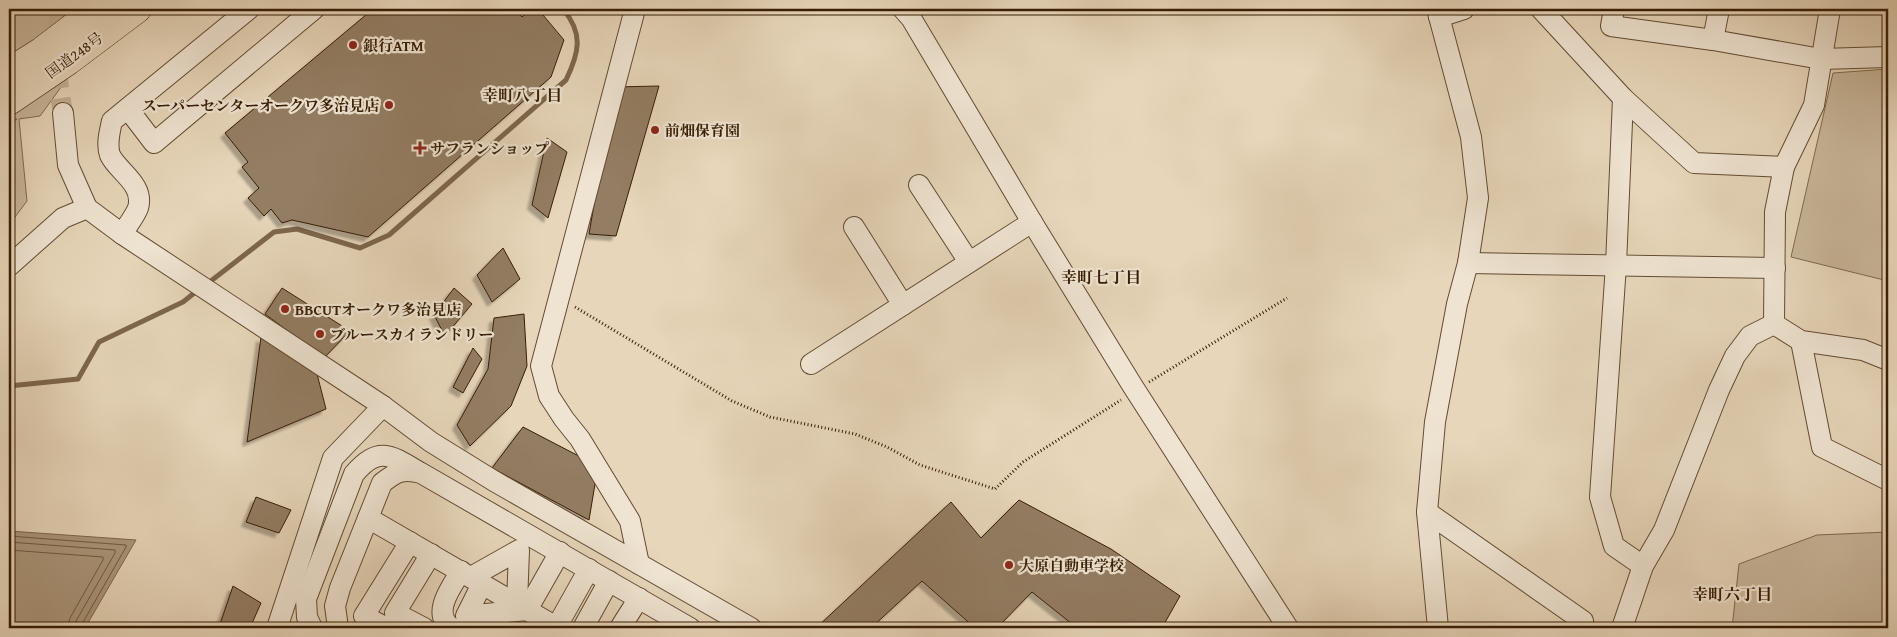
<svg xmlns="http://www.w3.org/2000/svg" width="1897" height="637" font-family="'Gentium Book Plus','Noto Serif JP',serif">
  <defs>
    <filter id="shadow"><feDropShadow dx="-4.5" dy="4.5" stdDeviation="1" flood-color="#0004"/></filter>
  </defs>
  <rect width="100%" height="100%" fill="#e7d6ba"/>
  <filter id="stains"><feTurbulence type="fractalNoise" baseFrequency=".004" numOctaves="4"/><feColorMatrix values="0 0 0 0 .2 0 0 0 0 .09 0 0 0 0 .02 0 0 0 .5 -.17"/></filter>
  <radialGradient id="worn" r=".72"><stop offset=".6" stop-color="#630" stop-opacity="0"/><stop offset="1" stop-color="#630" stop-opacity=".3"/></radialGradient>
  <g fill="#c9b79b" stroke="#806a50">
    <path d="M9 9H118L40 116 19 119 27 201 9 225V125L17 119 9 120Z"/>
    <path d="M1888 69V281L1791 257 1833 73Z"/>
    <path d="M1888 532V628H1732L1739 564 1817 535Z"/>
  </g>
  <path fill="#ab977c" stroke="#7d664c" d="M9 531 136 540 85 628H9Z"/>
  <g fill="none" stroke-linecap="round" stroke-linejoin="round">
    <g stroke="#715a40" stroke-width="1">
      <path d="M9 536 126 545V547L82 624 81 628"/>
      <path d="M9 542 115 550V553L76 621 75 628"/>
      <path d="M9 550 103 557V560L70 618 67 628"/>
    </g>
    <g stroke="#7d664c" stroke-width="5">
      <path d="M207 284 274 232 297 229 360 248 389 235 566 80C579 53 584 34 563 9"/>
      <path d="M9 386 78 379 99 342 183 302 198 290"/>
    </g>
  </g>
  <g fill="#937d63" stroke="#371d04" filter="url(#shadow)">
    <path d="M373 9H515L522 17 531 9H538L564 40 551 77 368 237 292 220 282 223 271 209 264 216 248 198 259 188 242 167 248 162 225 133Z"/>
    <path d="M659 86 616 236 589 234 614 87Z"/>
    <path d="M547 138 567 152 548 218 532 205Z"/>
    <path d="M503 248 520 279 492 302 477 275Z"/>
    <path d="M282 288 350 331 324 358 265 314Z"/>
    <path d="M454 288 472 304 445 336 434 315Z"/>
    <path d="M524 314 527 366 511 406 470 446 457 425 488 369 494 318Z"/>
    <path d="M261 337 316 370 326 409 247 442Z"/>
    <path d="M473 348 482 359 463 393 453 387Z"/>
    <path d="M523 427 598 466 589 520 492 468Z"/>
    <path d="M256 497 291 510 279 533 246 522Z"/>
    <path d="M1019 500 1111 549 1180 596 1163 626 1160 628H1077L1032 592 997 628H975L922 581 871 628H816L951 502 981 538Z"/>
    <path d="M233 586 261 603 250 628 219 627Z"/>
  </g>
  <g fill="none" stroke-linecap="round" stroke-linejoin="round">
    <path stroke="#c4b196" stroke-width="20" stroke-dasharray="20 10" stroke-linecap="butt" d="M62 9C52 43 57 79 63 113"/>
    <defs>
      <g id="minor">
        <path d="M635 9 541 366 549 396 564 419 580 439 630 521 639 564"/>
        <path d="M903 9 911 18 1032 222 1132 385 1288 628"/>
        <path d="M1437 9 1471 137 1478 198 1468 263 1457 304 1435 422 1427 512 1438 628"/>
        <path d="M1541 9 1623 98 1694 163 1784 167 1814 105 1830 9"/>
        <path d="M1614 9 1611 26 1713 40 1821 59 1888 57"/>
        <path d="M1439 17 1464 9"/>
        <path d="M1713 40 1719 9"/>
        <path d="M1623 98 1616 265 1600 497 1614 546 1643 566"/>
        <path d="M128 109 154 143 314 9"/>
        <path d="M63 113 68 165 87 208 122 234 383 406 431 442 494 481 751 628"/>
        <path d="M1784 167 1775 212 1774 324 1801 341 1863 350 1888 360"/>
        <path d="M919 185 969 262"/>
        <path d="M854 227 903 305"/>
        <path d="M122 234C127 226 135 216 138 208 145 184 117 171 110 155 106 144 110 131 112 121L249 9"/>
        <path d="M1468 263 1775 268"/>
        <path d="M9 266 63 218 87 208"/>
        <path d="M1801 341 1822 447 1888 480"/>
        <path d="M811 364 1032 222"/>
        <path d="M1427 512 1583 621 1580 628"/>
        <path d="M368 518 558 628"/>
        <path d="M471 577 519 550 517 604"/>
        <path d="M482 584 466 616 527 610 560 552"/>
        <path d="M277 628 333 458 383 406"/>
        <path d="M312 628 307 617 306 599 354 474C378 445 391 455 419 472"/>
        <path d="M338 628 335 606 340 588 382 483C396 472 403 468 421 473L690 628"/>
        <path d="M387 628 364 616 410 542"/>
        <path d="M424 628 395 613 431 554"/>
        <path d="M452 628C430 614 452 586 461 571"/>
        <path d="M556 628 589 569"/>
        <path d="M583 628 609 581"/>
        <path d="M620 628 639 598"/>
        <path d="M1622 628 1643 566 1664 530 1719 390 1735 356 1750 336 1774 324"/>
      </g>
      <g id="highway">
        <path d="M9 72 42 51 97 9"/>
        <path d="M9 101 68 61 137 9"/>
      </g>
    </defs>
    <use href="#minor" stroke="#634b32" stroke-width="22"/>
    <use href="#highway" stroke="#371d04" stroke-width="29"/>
    <g stroke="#371d04" stroke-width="3" stroke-dasharray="1 2.5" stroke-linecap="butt">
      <path d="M575 307 732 401 770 417 855 434 887 447 920 465 995 489 1023 462 1121 400"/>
      <path d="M1149 382 1287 298"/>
    </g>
    <use href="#minor" stroke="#efe4d2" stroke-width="20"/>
    <use href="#highway" stroke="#e7d6ba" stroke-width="28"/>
  </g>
  <g fill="#8f2418" stroke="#efe4d2" stroke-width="2">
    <circle cx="353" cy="45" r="5"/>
    <circle cx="389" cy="105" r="5"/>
    <circle cx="655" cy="130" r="5"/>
    <path d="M417.5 140.5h5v5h5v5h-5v5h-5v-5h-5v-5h5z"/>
    <circle cx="285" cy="309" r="5"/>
    <circle cx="320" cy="334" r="5"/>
    <circle cx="1009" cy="565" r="5"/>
  </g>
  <g text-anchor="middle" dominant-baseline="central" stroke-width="4.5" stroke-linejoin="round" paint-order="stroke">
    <g font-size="15" font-weight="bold" fill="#371d04" stroke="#efe4d2" text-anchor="start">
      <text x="363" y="45">銀行ATM</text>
      <text x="379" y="105" text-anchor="end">スーパーセンターオークワ多治見店</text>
      <text x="665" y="130">前畑保育園</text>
      <text x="430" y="148">サフランショップ</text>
      <text x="295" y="309">BBCUTオークワ多治見店</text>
      <text x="330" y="334">ブルースカイランドリー</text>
      <text x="1019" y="565">大原自動車学校</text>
    </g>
    <g font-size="15" fill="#371d04" stroke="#efe4d2">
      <text transform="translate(74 55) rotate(-36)">国道248号</text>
    </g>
    <g font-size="16" font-weight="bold" fill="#371d04" stroke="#efe4d2">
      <text x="522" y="95">幸町八丁目</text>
      <text x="1101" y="277">幸町七丁目</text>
      <text x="1732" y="594">幸町六丁目</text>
    </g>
  </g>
  <rect width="1897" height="637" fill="none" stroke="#e7d6ba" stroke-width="30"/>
  <rect x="10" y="10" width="1877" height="617" fill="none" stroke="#371d04" stroke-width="2.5"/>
  <rect x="15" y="15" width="1867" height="607" fill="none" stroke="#371d04"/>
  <rect width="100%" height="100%" filter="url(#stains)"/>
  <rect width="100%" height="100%" fill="url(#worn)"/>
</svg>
